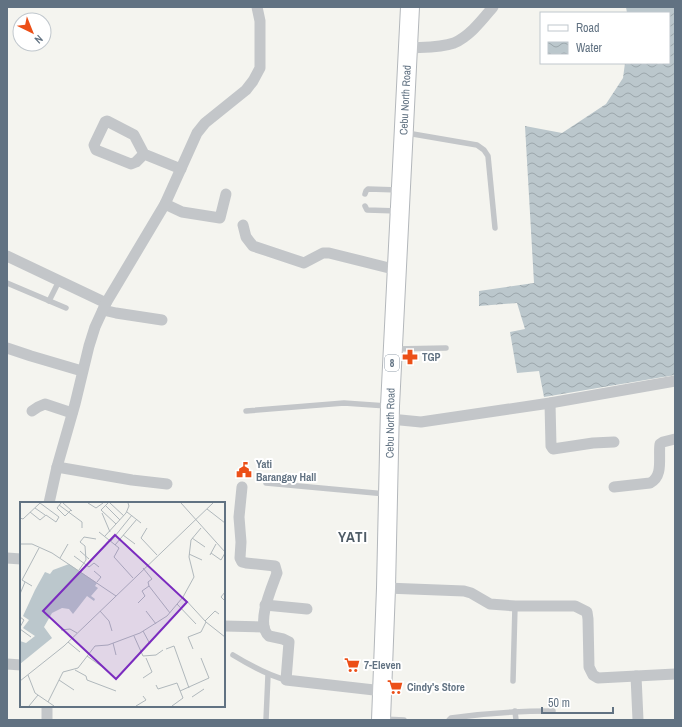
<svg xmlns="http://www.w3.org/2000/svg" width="682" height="727" font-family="'Archivo Narrow',sans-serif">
  <defs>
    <pattern id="water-waves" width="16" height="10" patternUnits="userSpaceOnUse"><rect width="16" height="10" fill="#bbc7cc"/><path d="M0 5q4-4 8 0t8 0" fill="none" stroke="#9ba6ab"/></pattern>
  </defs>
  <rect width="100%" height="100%" fill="#f4f4ef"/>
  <path fill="url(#water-waves)" d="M626 7H675V375L544 397 539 371 517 373 510 332 525 329 517 303 479 306V291L534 283 525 126 562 133 606 104 623 78 625 63H669V13H627Z"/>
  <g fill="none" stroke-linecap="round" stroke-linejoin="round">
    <defs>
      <path id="primary" d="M381 720 386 588 390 406 410 7"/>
    </defs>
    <use href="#primary" stroke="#b3b7bb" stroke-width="20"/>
    <g stroke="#c3c6c9" stroke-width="5.5">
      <path d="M407 133 477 145 484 150 488 156 495 228"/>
      <path d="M365 194 366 191 368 189 399 190"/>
      <path d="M365 206 367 210 398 211"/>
      <path d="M7 283 66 308"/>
      <path d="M49 301 59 281"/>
      <path d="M395 349 446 348"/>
      <path d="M246 411 344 403 387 406"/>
      <path d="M266 483 386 494"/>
      <path d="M233 655C251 666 267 675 286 680"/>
      <path d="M513 681 515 606"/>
      <path d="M515 711 516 720"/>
      <path d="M383 719 404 720"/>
      <path d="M266 720 268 675"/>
      <path d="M449 720 451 718C485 713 518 711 553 711"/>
    </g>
    <g stroke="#c3c6c9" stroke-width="11">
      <path d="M408 48C423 47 440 48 454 43 470 36 482 20 493 7"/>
      <path d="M144 154 136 162 131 164 96 150 94 145 105 122 107 121 134 135 144 154 181 169"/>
      <path d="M165 204 182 212 220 218 226 194"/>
      <path d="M243 225 246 237 253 246 304 263 323 253H329L397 270"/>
      <path d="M7 256 106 303"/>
      <path d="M103 310 116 313 162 320"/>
      <path d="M7 348 31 356 82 371"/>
      <path d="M550 403 551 446 553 449 593 443 614 442"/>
      <path d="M32 411 38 407 45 404 72 413"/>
      <path d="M390 419 421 422 550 403 675 381"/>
      <path d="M57 467 132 480 167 484"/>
      <path d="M242 487 239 517 241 542 240 558 242 562 246 563 275 566 277 573C272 587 255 624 269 636L283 639 289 642 286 680 383 691"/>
      <path d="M614 487 650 483C664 476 658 457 660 444L663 442 675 439"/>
      <path d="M49 503 57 467 75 404 89 346 95 327 106 303 165 204 197 133 205 123 246 90 253 81 260 68V21L257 7"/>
      <path d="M7 558 21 559"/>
      <path d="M386 588 464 591 471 593 490 604 515 606H575L587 612 588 619 589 667 593 675 598 678 675 674"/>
      <path d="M265 605 307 609"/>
      <path d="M224 626 264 627"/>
      <path d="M7 664 21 665"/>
      <path d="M636 676 638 720"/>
      <path d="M47 706V720"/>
    </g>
    <use href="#primary" stroke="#fff" stroke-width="18"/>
  </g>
  <defs>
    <symbol id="pharmacy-bare" viewBox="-9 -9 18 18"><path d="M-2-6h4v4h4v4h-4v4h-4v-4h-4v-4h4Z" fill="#ec4f17" stroke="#fff" stroke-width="2.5" paint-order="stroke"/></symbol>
    <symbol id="civic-bare" viewBox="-9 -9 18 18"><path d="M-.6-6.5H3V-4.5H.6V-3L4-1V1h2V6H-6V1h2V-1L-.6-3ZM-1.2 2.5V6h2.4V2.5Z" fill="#ec4f17" stroke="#fff" stroke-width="2.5" paint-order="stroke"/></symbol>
    <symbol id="supermarket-bare" viewBox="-9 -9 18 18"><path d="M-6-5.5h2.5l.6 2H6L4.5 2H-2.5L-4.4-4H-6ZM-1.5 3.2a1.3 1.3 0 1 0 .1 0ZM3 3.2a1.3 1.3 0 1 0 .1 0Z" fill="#ec4f17" stroke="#fff" stroke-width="2.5" paint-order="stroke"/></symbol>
  </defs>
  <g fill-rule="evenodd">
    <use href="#pharmacy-bare" x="399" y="346" width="22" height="22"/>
    <use href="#civic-bare" x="233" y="459" width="22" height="22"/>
    <use href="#supermarket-bare" x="341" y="654" width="22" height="22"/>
    <use href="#supermarket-bare" x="384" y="676" width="22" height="22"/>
  </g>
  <g text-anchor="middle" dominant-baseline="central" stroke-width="4" stroke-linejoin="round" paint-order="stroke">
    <rect fill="#fff" stroke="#909ca8" stroke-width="1" x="385" y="355" width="14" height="16" rx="3"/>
    <g font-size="10" font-weight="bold" fill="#617282">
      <text x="392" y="363">8</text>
    </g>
    <g font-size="11" fill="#617282" stroke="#fff">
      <text transform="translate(405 100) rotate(-87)">Cebu North Road</text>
      <text transform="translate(390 423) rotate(-89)">Cebu North Road</text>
    </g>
    <g font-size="11" font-weight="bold" fill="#617282" stroke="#fff" text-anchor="start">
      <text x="422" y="357">TGP</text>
      <text x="256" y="464">Yati<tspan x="256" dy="13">Barangay Hall</tspan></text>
      <text x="364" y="665">7-Eleven</text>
      <text x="407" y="687">Cindy's Store</text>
    </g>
    <g font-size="15" font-weight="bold" letter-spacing="1" fill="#4f5c67" stroke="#fff">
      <text x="353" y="536">YATI</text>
    </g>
  </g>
  <g transform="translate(20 502)">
    <rect width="205" height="205" fill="#f4f4ef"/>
    <path d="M49 62 77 81 75 84 78 86 71 94 75 97 74 99 67 94 53 112 49 107 42 106 32 111 24 125 32 136 0 162V139L6 141 15 134 3 126 9 118 3 114 15 88 25 70 30 72 33 68Z" fill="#bbc7cc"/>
    <path fill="none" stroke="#b0b8bc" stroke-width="1" d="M41 1 37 6 45 14 51 8M43 1 52 9M68 1 76 6 83 1M88 1 81 8 96 22M90 1 104 14M161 1 205 50M39 3 62 20V26M85 3 100 18M15 6 25 13M187 7 205 21M10 10 20 18 26 13 36 20 39 15 20 1M107 10 121 21M82 11 90 30M0 16 3 17 20 1M127 26 121 36 137 53M181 26 171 38 169 55 174 75 163 95 186 120 205 135M79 30 99 46 94 55 113 76M103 33 115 42M85 34 106 11 109 4 108 1M172 36 185 45M91 39 112 13M0 42H12L32 51 96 94M95 43 117 17M60 49 69 57M191 51 201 58 205 51M169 52 182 58M190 53 196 42M54 54 69 65 74 61 79 65M40 56 48 42M123 66 132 77 128 80 129 84 150 111M59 68 66 58 65 44 60 40 64 35 76 37M74 69 81 75 77 80M12 84 2 78 19 46M205 90 201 95 205 99M0 92 5 80M118 101 125 94 122 89 129 84M157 102 176 122M80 109 89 119 92 129M126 109 136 122M0 115 4 118 0 125M185 119 195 109 199 112M0 127 11 135M41 128 50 127 57 131M123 129 130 142M114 134 123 154 136 153 143 148M48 140 60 150M93 141 96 153M146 147 154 144 169 186M173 147 168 135 181 130 186 120M67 154 81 164M55 168 66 174 67 178 96 189M8 173 15 191 34 204M123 176 132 170 126 156M39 178 54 188M0 179 44 144 193 1M136 183 138 187 157 181 163 196 152 204M160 189 189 176 181 156M172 195 184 187M28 200 43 170 58 166 75 144 88 143 120 131 147 114 163 95M9 204 18 193M116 204 126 198 123 194"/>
    <path fill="#7b2cbf" fill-opacity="0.15" stroke="#7b2cbf" stroke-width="2" d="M95 33 167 100 96 177 23 109Z"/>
    <rect width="205" height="205" fill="none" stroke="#617282" stroke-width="2"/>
  </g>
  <rect width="682" height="727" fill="none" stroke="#617282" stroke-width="16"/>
  <rect x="540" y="12" width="130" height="52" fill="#ffffff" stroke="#c0c7cd"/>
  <rect x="548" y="25" width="20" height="6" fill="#ffffff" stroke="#c0c7cd"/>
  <text x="576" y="32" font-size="12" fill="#617282">Road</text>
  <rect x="548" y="42" width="20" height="12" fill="url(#water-waves)" stroke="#c0c7cd"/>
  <text x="576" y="52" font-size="12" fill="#617282">Water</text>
  <g transform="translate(32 32) rotate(137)"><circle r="19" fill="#ffffff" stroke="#c0c7cd"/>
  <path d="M0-3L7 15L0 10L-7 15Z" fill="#ec4f17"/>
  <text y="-6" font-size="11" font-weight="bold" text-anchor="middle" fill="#617282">N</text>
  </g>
  <path d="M542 707v6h71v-6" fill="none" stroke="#617282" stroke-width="2"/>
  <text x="548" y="707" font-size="12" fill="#617282" stroke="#ffffff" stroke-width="3" paint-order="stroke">50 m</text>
</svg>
